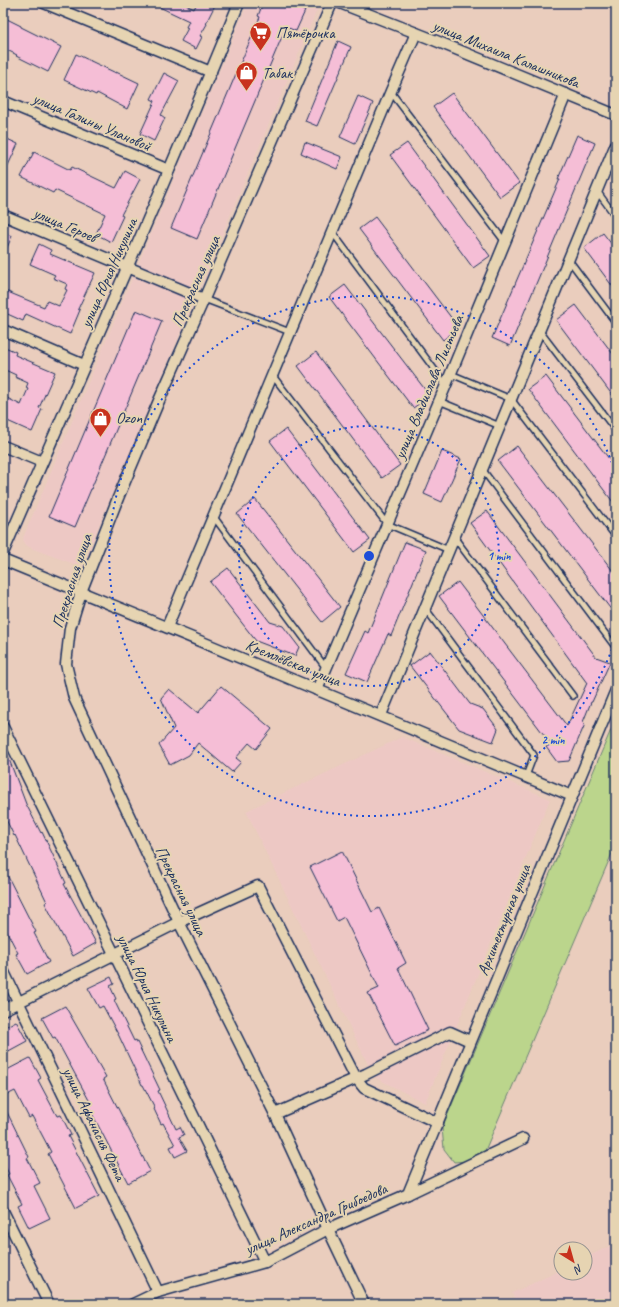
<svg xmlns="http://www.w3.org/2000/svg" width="619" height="1307" font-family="Caveat,sans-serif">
  <rect width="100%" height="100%" fill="#eacdbd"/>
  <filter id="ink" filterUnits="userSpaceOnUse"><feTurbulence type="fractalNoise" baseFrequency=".025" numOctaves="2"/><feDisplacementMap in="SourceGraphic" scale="8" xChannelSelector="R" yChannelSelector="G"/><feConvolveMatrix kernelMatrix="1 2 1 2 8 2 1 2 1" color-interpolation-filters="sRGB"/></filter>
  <g filter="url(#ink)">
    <g fill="#edc8c4">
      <path d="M248 3H313L316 5 317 10 86 556 80 563 74 564 33 549 24 544 23 538Z"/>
      <path d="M402 737 550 799 425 1103 374 1077 246 811Z"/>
      <path d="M616 1243V1304H517L512 1293 561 1270V1273H585V1258Z"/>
    </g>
    <path fill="#bbd58c" stroke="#6b8275" d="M616 718V844L481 1160 454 1162 444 1149 442 1128Z"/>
    <g fill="#f5bed6" stroke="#1b2f5e">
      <path d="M151 3H182L194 9 197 3H216L206 23 207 24 200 36 202 37 196 49 181 41 188 28 186 27 189 21Z"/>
      <path d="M263 3H286L305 11 296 31 286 27 197 239 171 228 260 17 258 16Z"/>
      <path d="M3 17 21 26V27L61 47 48 72 16 56 17 55 3 48Z"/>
      <path d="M338 41 351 47 317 126 305 121Z"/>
      <path d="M76 54 116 73V72L139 83 127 109 97 93 96 95 64 80Z"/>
      <path d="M164 73 179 81 161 115 165 118 154 141 140 134 155 101 151 99Z"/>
      <path d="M452 93 519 183 500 197 433 107Z"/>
      <path d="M358 96 373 103 355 144 340 137Z"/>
      <path d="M577 135 595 143 510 346 492 338 560 179H558Z"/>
      <path d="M3 137 18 144 3 176Z"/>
      <path d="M305 142 342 157 337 169 301 153Z"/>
      <path d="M407 143 490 256 473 268 390 155Z"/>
      <path d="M34 152 70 170 72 167 116 188 125 171 140 179 121 215 123 216 111 242 96 234 105 214 55 190 53 193 21 177Z"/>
      <path d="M375 217 459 328 443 340 359 229Z"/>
      <path d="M3 232 12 236 3 257Z"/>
      <path d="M603 233 616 250V291L584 248Z"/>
      <path d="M39 244 51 250 50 254 95 273 78 309 80 310 70 334 26 314 23 321 3 312V290L44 307 47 301 59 306 67 290 65 289 67 284 53 278 55 275 30 264Z"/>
      <path d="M345 285 430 396 413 408 329 297Z"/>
      <path d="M576 305 616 358V400L556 320Z"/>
      <path d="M136 310 162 321 75 527 49 516Z"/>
      <path d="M3 346 16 352 15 355 55 372 39 408 42 409 32 432 3 419V408L7 398 21 405 28 389 26 388 28 383 15 377 16 375 3 369Z"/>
      <path d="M316 352 400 465 382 478 298 366Z"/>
      <path d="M546 376 616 468V506L528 389Z"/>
      <path d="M286 429 370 540 354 552 270 441Z"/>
      <path d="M517 446 616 575V616L498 461Z"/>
      <path d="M442 451 461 459 442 502 424 494Z"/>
      <path d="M255 499 340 607 322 622 237 514Z"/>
      <path d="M487 511 596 657 610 662 592 702H591L583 722 585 724 569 761 557 762 546 747 551 744 439 596 458 582 567 726 587 683 470 523Z"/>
      <path d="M405 542 426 550 391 636 388 634 367 682 346 673 365 631 368 633Z"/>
      <path d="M228 568 270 622 283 626 299 647 295 656 256 641 210 582Z"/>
      <path d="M430 651 470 704 483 709 498 729 493 742 459 729 410 666Z"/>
      <path d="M221 686 272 729 256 749 249 743 236 758 241 762 232 772 198 743 189 755 170 765 159 745 174 728 161 698 169 689 198 713Z"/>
      <path d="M4 746 26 804 41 833 42 832 52 853 66 883 64 884 96 943 73 956 45 903 47 902 15 835 14 836 3 813Z"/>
      <path d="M342 851 372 912 379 908 406 963 398 968 428 1030 395 1046 368 993 379 988 344 917 337 921 310 867Z"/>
      <path d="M3 867 36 932 34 933 49 962 27 974 16 954 18 953 3 924Z"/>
      <path d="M111 977 114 984 110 986 116 999 114 1000 134 1041 136 1040 160 1090 158 1091 176 1129 180 1127 184 1135 179 1137 187 1151 175 1157 170 1147 175 1145 163 1123 161 1124 154 1109 155 1108 143 1085H142L119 1036 103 1006 99 1008 88 988Z"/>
      <path d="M65 1006 106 1077 103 1079 150 1171 128 1183 87 1104 90 1102 55 1037 53 1038 42 1018Z"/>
      <path d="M16 1021 27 1041 3 1054V1028Z"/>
      <path d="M30 1058 41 1078 38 1080 57 1116 61 1115 71 1135 68 1136 99 1196 76 1208 48 1154 51 1152 32 1116 29 1118 15 1091 3 1097V1072Z"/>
      <path d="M3 1104 29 1157 27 1158 40 1183 34 1186 50 1218 29 1228 18 1206 22 1204 7 1175 9 1174 3 1162Z"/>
    </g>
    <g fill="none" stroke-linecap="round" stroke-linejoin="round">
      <defs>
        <g id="service">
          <path d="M391 92 505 242"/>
          <path d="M597 191 616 217"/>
          <path d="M333 233 446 385"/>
          <path d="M569 260 616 323"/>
          <path d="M204 299 290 332"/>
          <path d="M539 330 616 431"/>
          <path d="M451 374 511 399 616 537"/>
          <path d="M273 376 387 524 449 550"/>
          <path d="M439 401 500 426"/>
          <path d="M482 469 616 648"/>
          <path d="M214 517 326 668"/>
          <path d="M454 537 573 696"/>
          <path d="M425 608 534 755 526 776"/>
        </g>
        <g id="minor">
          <path d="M44 3 211 72"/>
          <path d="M332 3 204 299 158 403 118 498 81 592 70 628 66 664 74 698 179 922 275 1114 328 1229 364 1304"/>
          <path d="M340 3 429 38 616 115"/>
          <path d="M3 101 169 170"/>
          <path d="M3 215 204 299"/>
          <path d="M3 330 84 365"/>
          <path d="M3 446 42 462"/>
          <path d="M3 553C82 370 164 188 239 3"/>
          <path d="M3 560C193 638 382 716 572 796"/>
          <path d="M167 627 391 91 416 33"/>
          <path d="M317 690 446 385 566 94"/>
          <path d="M381 715 616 144"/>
          <path d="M3 727 265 1262"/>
          <path d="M3 970 158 1292"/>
          <path d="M3 1010 179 922 258 886 356 1078 364 1088 438 1123"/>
          <path d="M275 1114 366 1074 450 1032 470 1041"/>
          <path d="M408 1194 523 1139"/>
          <path d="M3 1211 49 1304"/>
          <path d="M133 1304 158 1292 265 1262 328 1229 408 1194 616 690"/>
        </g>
      </defs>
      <use href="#service" stroke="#1b2f5e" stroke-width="8"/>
      <use href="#minor" stroke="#1b2f5e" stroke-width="13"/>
      <use href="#service" stroke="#e6d4b2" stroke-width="5"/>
      <use href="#minor" stroke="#e6d4b2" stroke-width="10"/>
    </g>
  </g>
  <g fill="none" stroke="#1d4ed8" stroke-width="2" stroke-dasharray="2 4">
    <circle cx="369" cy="556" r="130"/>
    <path d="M616 638A260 260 0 1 1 616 474"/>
  </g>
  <defs>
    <symbol id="supermarket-pin" viewBox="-11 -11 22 30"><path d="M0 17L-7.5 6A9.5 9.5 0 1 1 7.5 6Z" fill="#c8321e" stroke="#e6d4b2"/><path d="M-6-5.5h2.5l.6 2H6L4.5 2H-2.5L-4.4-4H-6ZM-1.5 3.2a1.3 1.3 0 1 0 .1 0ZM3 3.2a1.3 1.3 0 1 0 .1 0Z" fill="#fff"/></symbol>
    <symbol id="shop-pin" viewBox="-11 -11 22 30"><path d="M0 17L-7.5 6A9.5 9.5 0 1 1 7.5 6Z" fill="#c8321e" stroke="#e6d4b2"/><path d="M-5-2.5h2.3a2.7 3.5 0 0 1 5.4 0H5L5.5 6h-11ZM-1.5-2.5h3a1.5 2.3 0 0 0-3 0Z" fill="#fff"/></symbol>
  </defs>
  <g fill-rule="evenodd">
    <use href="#supermarket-pin" x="248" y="20" width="25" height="34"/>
    <use href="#shop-pin" x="234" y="60" width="25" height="34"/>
    <use href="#shop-pin" x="88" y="406" width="25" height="34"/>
  </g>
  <g text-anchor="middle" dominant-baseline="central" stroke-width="4" stroke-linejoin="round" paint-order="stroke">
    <g font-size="16" fill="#1b2f5e" stroke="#e6d4b2" text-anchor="start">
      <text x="276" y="33">Пятёрочка</text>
      <text x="262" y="73">Табак</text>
      <text x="116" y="418">Ozon</text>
    </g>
    <g font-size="16" fill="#1b2f5e" stroke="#e6d4b2">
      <text transform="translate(506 54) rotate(22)">улица Михаила Калашникова</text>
      <text transform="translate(92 122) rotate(23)">улица Галины Улановой</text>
      <text transform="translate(65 225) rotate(23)">улица Героев</text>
      <text transform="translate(109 273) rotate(-66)">улица Юрия Никулина</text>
      <text transform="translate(196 281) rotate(-66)">Прекрасная улица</text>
      <text transform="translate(429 387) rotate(-67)">улица Владислава Листьева</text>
      <text transform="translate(72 581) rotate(-72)">Прекрасная улица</text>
      <text transform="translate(293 663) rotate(22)">Кремлёвская улица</text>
      <text transform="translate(181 891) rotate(64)">Прекрасная улица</text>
      <text transform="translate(504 920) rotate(-68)">Архитектурная улица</text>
      <text transform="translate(147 988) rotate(64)">улица Юрия Никулина</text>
      <text transform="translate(94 1124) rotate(64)">улица Афанасия Фета</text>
      <text transform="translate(316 1219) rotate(-24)">улица Александра Грибоедова</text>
    </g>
  </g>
  <circle cx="369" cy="556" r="6" fill="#1d4ed8" stroke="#e6d4b2" stroke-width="2"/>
  <g font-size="12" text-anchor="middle" font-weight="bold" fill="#1d4ed8" stroke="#e6d4b2" stroke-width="4" stroke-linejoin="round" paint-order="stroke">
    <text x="499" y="560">1 min</text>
    <text x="553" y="744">2 min</text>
  </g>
  <rect width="619" height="1307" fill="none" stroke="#e6d4b2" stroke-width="16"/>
  <rect x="8" y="8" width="603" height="1291" fill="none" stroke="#1b2f5e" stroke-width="1.5" filter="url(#ink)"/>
  <g transform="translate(573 1261) rotate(143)"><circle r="19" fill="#e6d4b2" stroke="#959290"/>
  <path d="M0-3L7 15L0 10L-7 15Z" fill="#c8321e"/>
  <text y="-6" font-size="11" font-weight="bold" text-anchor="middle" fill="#1b2f5e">N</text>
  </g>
</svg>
